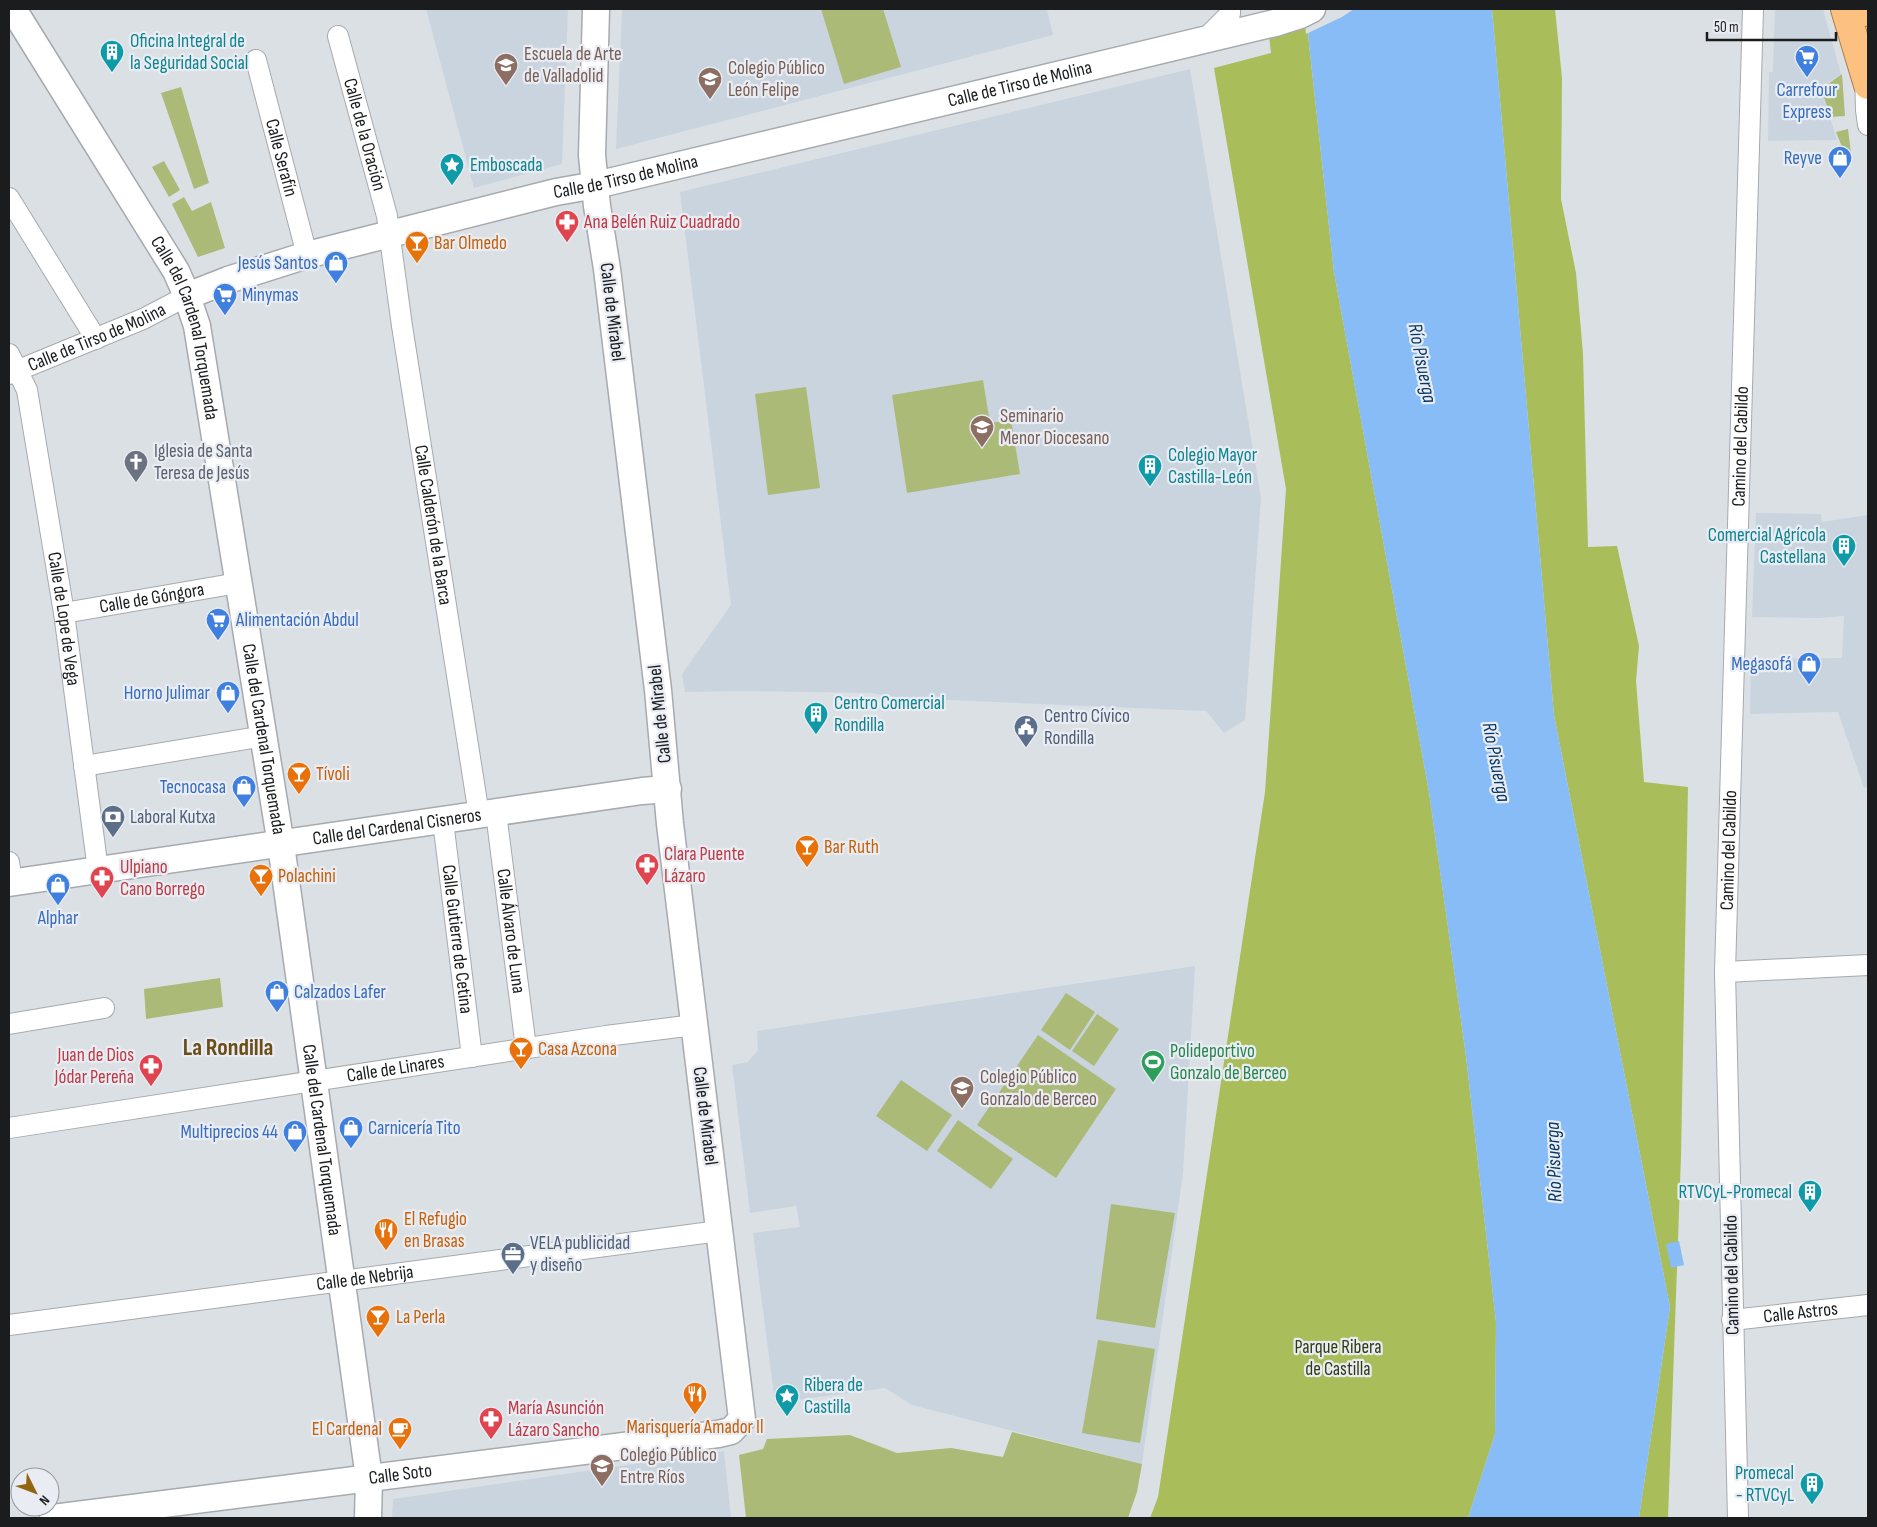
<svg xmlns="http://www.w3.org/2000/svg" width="1877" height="1527" font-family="'Sofia Sans Condensed',sans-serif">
  <rect width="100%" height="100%" fill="#dbe0e5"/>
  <g fill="#cad4df">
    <path d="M426 9H568L562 164 474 188Z"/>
    <path d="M622 9H1047L1053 35 616 149Z"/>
    <path d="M1775 9H1823L1841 74 1821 88 1837 140 1768 141 1769 72H1773Z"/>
    <path d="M1190 69 1261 498 1245 720 1224 733 1206 711 902 698 870 693 739 691 685 692 682 674 731 605 680 192Z"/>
    <path d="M1756 513 1821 514 1822 522 1868 515V786L1864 788 1838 712 1750 714 1751 659 1842 658 1844 616 1819 618 1752 617Z"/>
    <path d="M1195 966 1183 1174 1142 1464 912 1405 885 1388 775 1403 753 1233 800 1227 796 1206 750 1213 732 1065 748 1062 758 1050 757 1031Z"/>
    <path d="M724 1451 731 1518H392L393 1499Z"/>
  </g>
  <g fill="#abba77">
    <path d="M821 9H883L901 67 844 84Z"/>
    <path d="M1842 74 1845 116 1831 117 1821 89Z"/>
    <path d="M181 87 209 183 194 189 161 93Z"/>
    <path d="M1848 129 1851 153 1844 152 1836 132Z"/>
    <path d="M164 161 180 190 169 197 152 167Z"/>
    <path d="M184 197 192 211 211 202 225 248 198 257 172 204Z"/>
    <path d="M983 380 990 423 1011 420 1020 474 907 493 892 395Z"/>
    <path d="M806 387 820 488 768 495 755 394Z"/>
    <path d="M220 978 223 1007 146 1019 144 989Z"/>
    <path d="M1066 993 1095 1012 1070 1050 1041 1030Z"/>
    <path d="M1097 1014 1119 1029 1094 1066 1072 1051Z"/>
    <path d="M1038 1035 1116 1089 1056 1178 977 1125Z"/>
    <path d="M901 1080 952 1115 927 1151 876 1116Z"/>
    <path d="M958 1120 1013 1159 991 1189 937 1151Z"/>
    <path d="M1111 1204 1175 1213 1155 1328 1096 1319Z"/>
    <path d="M1098 1340 1155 1349 1140 1443 1082 1433Z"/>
    <path d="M1012 1432 1142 1464 1137 1492 1128 1518H746L739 1455 763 1449 767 1439 850 1435 897 1453 951 1448 1003 1457Z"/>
  </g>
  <g fill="#a9bd5a">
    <path d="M1266 9H1307L1309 44 1334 272 1429 792 1466 1056 1496 1322 1495 1434 1468 1518H1150L1158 1497 1265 792 1286 489 1214 68 1271 53Z"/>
    <path d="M1492 9H1555L1562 78 1561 199 1576 273 1583 354 1588 547 1617 546 1639 646 1636 681 1644 782 1688 787 1681 1156 1668 1518H1639L1670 1307 1554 715Z"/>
  </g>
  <g fill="#87bcf7">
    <path d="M1307 9H1492L1554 715 1670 1307 1639 1518H1468L1495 1434 1496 1322 1466 1056 1429 792 1334 272 1309 44Z"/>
    <path d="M1679 1241 1684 1265 1671 1268 1666 1244Z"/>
  </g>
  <path fill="#dbe0e5" d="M1304 9H1354L1342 17 1306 34Z"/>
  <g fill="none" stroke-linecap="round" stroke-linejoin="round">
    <defs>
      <g id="minor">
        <path id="s1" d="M338 36 387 216 402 326 479 815"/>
        <path d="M1205 39 1230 14V9"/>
        <path id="s2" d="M256 60 307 255"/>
        <path d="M1865 74 1866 110 1868 125"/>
        <path d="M9 198 96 339"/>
        <path id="s3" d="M9 354 27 390 64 613 98 870"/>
        <path id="s4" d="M9 374 143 319 187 296"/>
        <path id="s5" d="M64 613 238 583"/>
        <path d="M84 766 264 736"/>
        <path id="s6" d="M496 813 526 1048"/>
        <path id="s7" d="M443 821 472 1057"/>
        <path d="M9 862 12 882"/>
        <path d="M1725 972 1868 965"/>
        <path d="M9 1024 104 1008"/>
        <path id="s8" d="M9 1128 606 1036 694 1025"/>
        <path id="s9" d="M1732 1320 1868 1305"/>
        <path id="s10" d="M9 1325 719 1231"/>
        <path id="s11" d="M1738 1518 1725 972 1753 9"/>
      </g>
      <g id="tertiary">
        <path id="s12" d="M13 9 176 271 187 296 197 326 281 845 369 1478 368 1518"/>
        <path id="s13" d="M187 296 228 280 307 255 556 192 596 185 1275 23 1300 15 1312 9"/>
        <path id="s14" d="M9 883 642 791 668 789"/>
        <path id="s15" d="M53 1518 718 1434 731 1431 742 1419 670 824 658 690 607 269 597 206 592 155 596 9"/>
      </g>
      <g id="trunk">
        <path d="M1845 9 1868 85"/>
        <path d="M1867 9 1868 12"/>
      </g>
    </defs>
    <use href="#minor" stroke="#a6aaaf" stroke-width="22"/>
    <use href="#tertiary" stroke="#a6aaaf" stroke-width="29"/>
    <use href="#trunk" stroke="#ad7d49" stroke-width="30"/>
    <use href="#minor" stroke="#fff" stroke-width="20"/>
    <use href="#tertiary" stroke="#fff" stroke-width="26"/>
    <use href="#trunk" stroke="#fcc080" stroke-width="28"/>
  </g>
  <defs>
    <symbol id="building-pin" viewBox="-11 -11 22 30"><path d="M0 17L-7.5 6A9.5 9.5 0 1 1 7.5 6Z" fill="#0f9aa8" stroke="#e9edf3"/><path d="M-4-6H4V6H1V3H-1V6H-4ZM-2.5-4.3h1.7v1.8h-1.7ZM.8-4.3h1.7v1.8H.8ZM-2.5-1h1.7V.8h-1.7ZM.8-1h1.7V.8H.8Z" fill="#fff"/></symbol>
    <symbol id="supermarket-pin" viewBox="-11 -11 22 30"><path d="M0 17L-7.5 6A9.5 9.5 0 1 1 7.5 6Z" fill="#3f7fe0" stroke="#e9edf3"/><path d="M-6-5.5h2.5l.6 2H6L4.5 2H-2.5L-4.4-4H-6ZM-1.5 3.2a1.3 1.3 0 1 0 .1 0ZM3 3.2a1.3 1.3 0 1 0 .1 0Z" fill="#fff"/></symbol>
    <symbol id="university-pin" viewBox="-11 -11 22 30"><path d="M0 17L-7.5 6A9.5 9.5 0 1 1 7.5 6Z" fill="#8d6e63" stroke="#e9edf3"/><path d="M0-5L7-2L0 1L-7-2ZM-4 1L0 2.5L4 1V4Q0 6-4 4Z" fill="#fff"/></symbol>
    <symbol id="school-pin" viewBox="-11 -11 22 30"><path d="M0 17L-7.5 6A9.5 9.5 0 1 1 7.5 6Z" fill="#8d6e63" stroke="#e9edf3"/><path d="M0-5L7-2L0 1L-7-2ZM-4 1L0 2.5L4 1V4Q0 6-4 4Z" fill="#fff"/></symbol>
    <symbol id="shop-pin" viewBox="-11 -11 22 30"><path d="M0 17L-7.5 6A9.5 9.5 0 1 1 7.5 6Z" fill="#3f7fe0" stroke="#e9edf3"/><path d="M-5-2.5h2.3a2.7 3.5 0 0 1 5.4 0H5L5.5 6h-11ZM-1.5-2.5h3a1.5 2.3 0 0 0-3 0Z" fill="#fff"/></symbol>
    <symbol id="sight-pin" viewBox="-11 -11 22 30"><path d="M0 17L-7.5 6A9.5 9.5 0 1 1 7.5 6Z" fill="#0f9aa8" stroke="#e9edf3"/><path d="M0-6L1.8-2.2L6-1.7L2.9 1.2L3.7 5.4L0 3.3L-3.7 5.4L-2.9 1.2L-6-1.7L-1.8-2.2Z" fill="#fff"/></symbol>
    <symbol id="pharmacy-pin" viewBox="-11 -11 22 30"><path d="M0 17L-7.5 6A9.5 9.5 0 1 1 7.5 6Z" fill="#e0444e" stroke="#e9edf3"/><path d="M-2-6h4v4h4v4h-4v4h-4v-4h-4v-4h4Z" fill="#fff"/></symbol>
    <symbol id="bar-pin" viewBox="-11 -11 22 30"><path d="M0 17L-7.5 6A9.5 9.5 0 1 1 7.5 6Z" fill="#e8710a" stroke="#e9edf3"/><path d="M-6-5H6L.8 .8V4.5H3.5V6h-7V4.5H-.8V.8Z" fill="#fff"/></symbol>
    <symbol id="church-pin" viewBox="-11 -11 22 30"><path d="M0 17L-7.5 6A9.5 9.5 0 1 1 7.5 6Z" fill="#6b7280" stroke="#e9edf3"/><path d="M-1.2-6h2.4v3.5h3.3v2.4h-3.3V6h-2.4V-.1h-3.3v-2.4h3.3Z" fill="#fff"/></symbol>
    <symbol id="civic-pin" viewBox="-11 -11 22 30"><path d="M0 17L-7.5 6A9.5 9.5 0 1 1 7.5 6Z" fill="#5c6f8a" stroke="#e9edf3"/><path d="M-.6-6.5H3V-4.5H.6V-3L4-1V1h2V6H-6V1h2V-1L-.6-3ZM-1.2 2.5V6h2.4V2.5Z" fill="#fff"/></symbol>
    <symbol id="bank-pin" viewBox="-11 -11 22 30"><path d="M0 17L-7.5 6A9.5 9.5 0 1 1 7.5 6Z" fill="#5c6f8a" stroke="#e9edf3"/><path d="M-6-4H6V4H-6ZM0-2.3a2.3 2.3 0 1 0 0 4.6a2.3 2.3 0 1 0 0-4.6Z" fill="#fff"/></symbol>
    <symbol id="stadium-pin" viewBox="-11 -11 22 30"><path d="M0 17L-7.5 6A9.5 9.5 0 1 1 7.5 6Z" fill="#2e9e5b" stroke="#e9edf3"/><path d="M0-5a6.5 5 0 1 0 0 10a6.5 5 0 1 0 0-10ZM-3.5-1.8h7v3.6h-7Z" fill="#fff"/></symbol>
    <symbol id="restaurant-pin" viewBox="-11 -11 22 30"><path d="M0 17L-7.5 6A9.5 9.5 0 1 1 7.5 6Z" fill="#e8710a" stroke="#e9edf3"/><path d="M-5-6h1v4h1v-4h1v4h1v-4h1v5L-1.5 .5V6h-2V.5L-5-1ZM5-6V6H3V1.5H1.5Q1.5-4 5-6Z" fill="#fff"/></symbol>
    <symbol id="office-pin" viewBox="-11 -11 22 30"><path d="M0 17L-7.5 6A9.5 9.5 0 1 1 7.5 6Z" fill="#5c6f8a" stroke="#e9edf3"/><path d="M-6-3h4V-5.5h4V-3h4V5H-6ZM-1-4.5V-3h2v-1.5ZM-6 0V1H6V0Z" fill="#fff"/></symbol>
    <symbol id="cafe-pin" viewBox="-11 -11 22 30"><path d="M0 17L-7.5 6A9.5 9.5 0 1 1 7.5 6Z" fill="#e8710a" stroke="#e9edf3"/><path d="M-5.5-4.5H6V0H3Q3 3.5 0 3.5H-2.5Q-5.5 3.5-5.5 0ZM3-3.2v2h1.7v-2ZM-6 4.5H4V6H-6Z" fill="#fff"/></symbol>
  </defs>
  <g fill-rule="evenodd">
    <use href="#building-pin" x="98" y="38" width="28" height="38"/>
    <use href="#supermarket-pin" x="1793" y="43" width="28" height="38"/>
    <use href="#university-pin" x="492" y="51" width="28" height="38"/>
    <use href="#school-pin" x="696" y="65" width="28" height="38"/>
    <use href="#shop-pin" x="1826" y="144" width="28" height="38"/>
    <use href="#sight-pin" x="438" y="151" width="28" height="38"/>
    <use href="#pharmacy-pin" x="553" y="208" width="28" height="38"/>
    <use href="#bar-pin" x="403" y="229" width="28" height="38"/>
    <use href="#shop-pin" x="322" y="249" width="28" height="38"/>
    <use href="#supermarket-pin" x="211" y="281" width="28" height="38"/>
    <use href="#school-pin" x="968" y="413" width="28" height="38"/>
    <use href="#church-pin" x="122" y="448" width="28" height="38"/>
    <use href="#building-pin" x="1136" y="452" width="28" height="38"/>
    <use href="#building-pin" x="1830" y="532" width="28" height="38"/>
    <use href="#supermarket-pin" x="204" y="606" width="28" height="38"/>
    <use href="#shop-pin" x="1795" y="650" width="28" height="38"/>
    <use href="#shop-pin" x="214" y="679" width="28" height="38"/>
    <use href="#building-pin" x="802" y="700" width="28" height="38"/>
    <use href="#civic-pin" x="1012" y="713" width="28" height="38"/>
    <use href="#bar-pin" x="285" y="760" width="28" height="38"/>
    <use href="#shop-pin" x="230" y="773" width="28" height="38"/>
    <use href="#bank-pin" x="99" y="803" width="28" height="38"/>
    <use href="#bar-pin" x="793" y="833" width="28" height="38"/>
    <use href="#pharmacy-pin" x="633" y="851" width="28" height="38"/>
    <use href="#bar-pin" x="247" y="862" width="28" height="38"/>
    <use href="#pharmacy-pin" x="88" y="864" width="28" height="38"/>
    <use href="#shop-pin" x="44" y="871" width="28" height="38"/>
    <use href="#shop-pin" x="263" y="978" width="28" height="38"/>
    <use href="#bar-pin" x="507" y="1035" width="28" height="38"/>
    <use href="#stadium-pin" x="1139" y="1048" width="28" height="38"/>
    <use href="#pharmacy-pin" x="137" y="1052" width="28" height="38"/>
    <use href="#school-pin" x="948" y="1074" width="28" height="38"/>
    <use href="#shop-pin" x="337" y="1114" width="28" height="38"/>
    <use href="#shop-pin" x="281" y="1118" width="28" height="38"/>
    <use href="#building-pin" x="1796" y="1178" width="28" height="38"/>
    <use href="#restaurant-pin" x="372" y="1216" width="28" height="38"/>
    <use href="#office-pin" x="499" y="1240" width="28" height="38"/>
    <use href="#bar-pin" x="364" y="1303" width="28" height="38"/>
    <use href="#restaurant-pin" x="681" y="1380" width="28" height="38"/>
    <use href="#sight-pin" x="773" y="1382" width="28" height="38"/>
    <use href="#pharmacy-pin" x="477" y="1405" width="28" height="38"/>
    <use href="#cafe-pin" x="386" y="1415" width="28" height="38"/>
    <use href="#school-pin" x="588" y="1452" width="28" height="38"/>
    <use href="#building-pin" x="1798" y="1470" width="28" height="38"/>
  </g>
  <g text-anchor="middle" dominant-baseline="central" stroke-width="4.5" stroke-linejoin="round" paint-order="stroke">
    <g font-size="19" fill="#0d838f" stroke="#e9edf3" text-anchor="start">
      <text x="130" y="41">Oficina Integral de<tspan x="130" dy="22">la Seguridad Social</tspan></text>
      <text x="470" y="165">Emboscada</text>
      <text x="1168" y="455">Colegio Mayor<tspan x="1168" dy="22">Castilla-León</tspan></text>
      <text x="1826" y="535" text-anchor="end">Comercial Agrícola<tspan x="1826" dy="22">Castellana</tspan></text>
      <text x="834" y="703">Centro Comercial<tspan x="834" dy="22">Rondilla</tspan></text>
      <text x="1792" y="1192" text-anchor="end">RTVCyL-Promecal</text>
      <text x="804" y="1385">Ribera de<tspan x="804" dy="22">Castilla</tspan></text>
      <text x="1794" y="1473" text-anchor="end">Promecal<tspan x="1794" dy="22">- RTVCyL</tspan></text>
    </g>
    <g font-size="19" fill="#785e54" stroke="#e9edf3" text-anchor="start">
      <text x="524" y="54">Escuela de Arte<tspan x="524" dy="22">de Valladolid</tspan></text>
      <text x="728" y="68">Colegio Público<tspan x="728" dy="22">León Felipe</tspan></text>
      <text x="1000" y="416">Seminario<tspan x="1000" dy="22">Menor Diocesano</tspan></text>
      <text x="980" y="1077">Colegio Público<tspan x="980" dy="22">Gonzalo de Berceo</tspan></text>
      <text x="620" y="1455">Colegio Público<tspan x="620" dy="22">Entre Ríos</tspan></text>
    </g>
    <g font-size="19" fill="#1a1c1e" stroke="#e9edf3">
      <text stroke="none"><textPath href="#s13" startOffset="860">Calle de Tirso de Molina</textPath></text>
      <text stroke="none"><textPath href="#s1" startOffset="102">Calle de la Oración</textPath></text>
      <text stroke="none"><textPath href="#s2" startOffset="101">Calle Serafín</textPath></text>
      <text stroke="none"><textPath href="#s13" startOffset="455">Calle de Tirso de Molina</textPath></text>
      <text transform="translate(612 312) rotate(83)">Calle de Mirabel</text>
      <text stroke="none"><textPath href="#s12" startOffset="366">Calle del Cardenal Torquemada</textPath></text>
      <text stroke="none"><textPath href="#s4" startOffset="95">Calle de Tirso de Molina</textPath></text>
      <text stroke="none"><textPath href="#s11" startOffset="1072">Camino del Cabildo</textPath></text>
      <text stroke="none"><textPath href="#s1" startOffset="499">Calle Calderón de la Barca</textPath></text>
      <text stroke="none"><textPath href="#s5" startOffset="89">Calle de Góngora</textPath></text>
      <text stroke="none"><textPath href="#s3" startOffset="272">Calle de Lope de Vega</textPath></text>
      <text transform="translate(660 714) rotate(-96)">Calle de Mirabel</text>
      <text stroke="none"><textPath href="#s12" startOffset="786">Calle del Cardenal Torquemada</textPath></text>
      <text stroke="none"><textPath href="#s14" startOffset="392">Calle del Cardenal Cisneros</textPath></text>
      <text stroke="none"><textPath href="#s11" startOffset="668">Camino del Cabildo</textPath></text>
      <text stroke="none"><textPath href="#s6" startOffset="119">Calle Álvaro de Luna</textPath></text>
      <text stroke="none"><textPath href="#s7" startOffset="119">Calle Gutierre de Cetina</textPath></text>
      <text stroke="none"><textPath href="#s8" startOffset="391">Calle de Linares</textPath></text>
      <text transform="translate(705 1116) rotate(83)">Calle de Mirabel</text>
      <text stroke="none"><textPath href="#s12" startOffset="1191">Calle del Cardenal Torquemada</textPath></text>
      <text transform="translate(1732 1275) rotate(-91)">Camino del Cabildo</text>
      <text stroke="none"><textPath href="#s10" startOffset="359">Calle de Nebrija</textPath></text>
      <text stroke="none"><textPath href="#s9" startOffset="69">Calle Astros</textPath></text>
      <text stroke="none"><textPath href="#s15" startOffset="350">Calle Soto</textPath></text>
    </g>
    <g font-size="19" fill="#366cbe" stroke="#e9edf3" text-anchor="end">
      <text x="1807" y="90" text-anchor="middle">Carrefour<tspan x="1807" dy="22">Express</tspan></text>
      <text x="1822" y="158">Reyve</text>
      <text x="318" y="263">Jesús Santos</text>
      <text x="242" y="295" text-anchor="start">Minymas</text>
      <text x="236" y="620" text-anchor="start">Alimentación Abdul</text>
      <text x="1792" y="664">Megasofá</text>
      <text x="210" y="693">Horno Julimar</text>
      <text x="226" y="787">Tecnocasa</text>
      <text x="58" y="918" text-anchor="middle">Alphar</text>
      <text x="294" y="992" text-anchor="start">Calzados Lafer</text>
      <text x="368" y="1128" text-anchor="start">Carnicería Tito</text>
      <text x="278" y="1132">Multiprecios 44</text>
    </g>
    <g font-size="19" fill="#be3a42" stroke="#e9edf3" text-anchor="start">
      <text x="584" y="222">Ana Belén Ruiz Cuadrado</text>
      <text x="664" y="854">Clara Puente<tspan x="664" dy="22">Lázaro</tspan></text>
      <text x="120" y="867">Ulpiano<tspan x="120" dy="22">Cano Borrego</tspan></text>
      <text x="134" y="1055" text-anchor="end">Juan de Dios<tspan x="134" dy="22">Jódar Pereña</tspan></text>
      <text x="508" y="1408">María Asunción<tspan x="508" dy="22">Lázaro Sancho</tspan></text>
    </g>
    <g font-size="19" fill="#c56008" stroke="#e9edf3" text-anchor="start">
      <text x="434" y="243">Bar Olmedo</text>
      <text x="316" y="774">Tívoli</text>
      <text x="824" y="847">Bar Ruth</text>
      <text x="278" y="876">Polachini</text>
      <text x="538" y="1049">Casa Azcona</text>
      <text x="404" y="1219">El Refugio<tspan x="404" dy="22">en Brasas</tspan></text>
      <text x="396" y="1317">La Perla</text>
      <text x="695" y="1427" text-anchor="middle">Marisquería Amador Il</text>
      <text x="382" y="1429" text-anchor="end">El Cardenal</text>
    </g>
    <g font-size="19" fill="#5b616d" stroke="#e9edf3" text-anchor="start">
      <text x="154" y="451">Iglesia de Santa<tspan x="154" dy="22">Teresa de Jesús</tspan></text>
    </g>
    <g font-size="19" fill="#4e5e75" stroke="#e9edf3" text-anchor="start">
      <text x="1044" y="716">Centro Cívico<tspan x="1044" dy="22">Rondilla</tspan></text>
      <text x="130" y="817">Laboral Kutxa</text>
      <text x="530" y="1243">VELA publicidad<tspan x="530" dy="22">y diseño</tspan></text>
    </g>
    <g font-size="19" fill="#27864d" stroke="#e9edf3" text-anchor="start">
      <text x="1170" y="1051">Polideportivo<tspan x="1170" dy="22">Gonzalo de Berceo</tspan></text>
    </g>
    <g font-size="19" fill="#333a11" stroke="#e9edf3">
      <text x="1338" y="1347">Parque Ribera<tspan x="1338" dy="22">de Castilla</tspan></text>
    </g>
    <g font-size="20" font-style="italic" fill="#063866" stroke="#e9edf3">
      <text transform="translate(1422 363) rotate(79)">Río Pisuerga</text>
      <text transform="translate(1496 762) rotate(79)">Río Pisuerga</text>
      <text transform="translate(1554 1162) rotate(-92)">Río Pisuerga</text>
    </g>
    <g font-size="24" font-weight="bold" fill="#6c4d18" stroke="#e9edf3">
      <text x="228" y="1047">La Rondilla</text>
    </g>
  </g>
  <rect width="1877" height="1527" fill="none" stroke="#1a1c1e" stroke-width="20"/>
  <g transform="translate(35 1492) rotate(132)"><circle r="24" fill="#e9edf3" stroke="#96999e"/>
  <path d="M0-4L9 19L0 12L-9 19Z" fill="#926611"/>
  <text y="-8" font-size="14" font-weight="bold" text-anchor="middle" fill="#1a1c1e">N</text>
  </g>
  <path d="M1707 32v8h129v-8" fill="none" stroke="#1a1c1e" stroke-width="2.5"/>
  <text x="1714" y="32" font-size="15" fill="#1a1c1e" stroke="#e9edf3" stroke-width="4" paint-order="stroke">50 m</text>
</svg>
